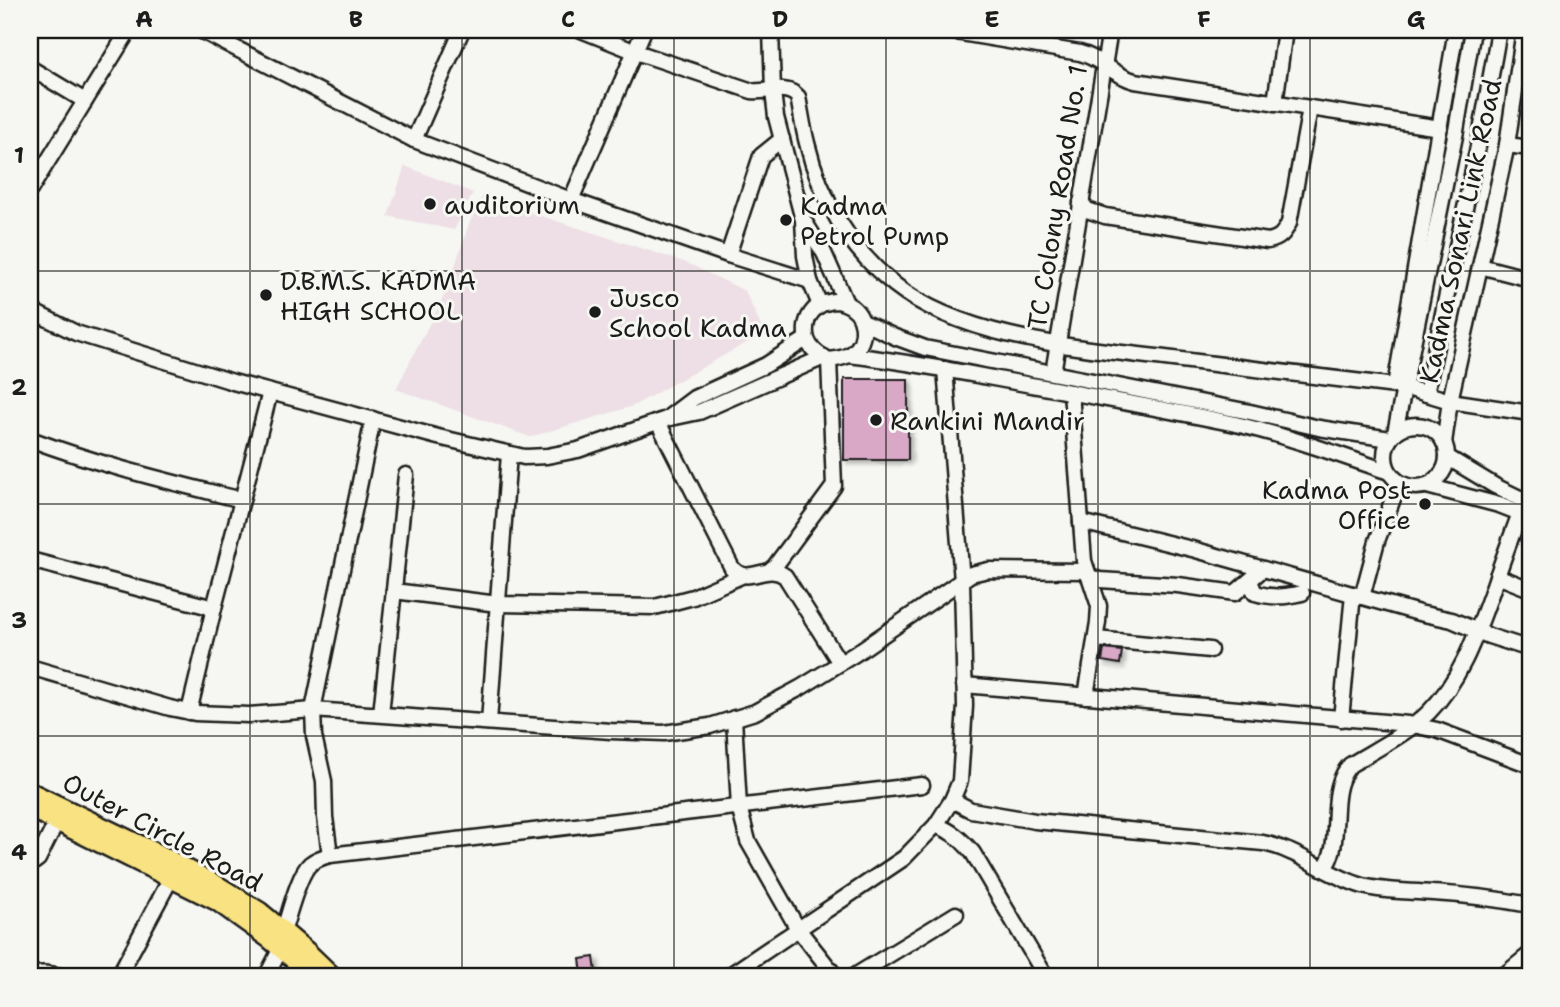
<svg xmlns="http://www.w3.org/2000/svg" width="1560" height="1007" font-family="'Shantell Sans',sans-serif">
  <defs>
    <filter id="shadow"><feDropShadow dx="3.5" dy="3.5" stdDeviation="2" flood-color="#0004"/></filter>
  </defs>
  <rect width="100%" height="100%" fill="#f6f6f2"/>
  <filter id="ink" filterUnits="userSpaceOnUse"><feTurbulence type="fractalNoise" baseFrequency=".0143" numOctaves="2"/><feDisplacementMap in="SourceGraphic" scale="14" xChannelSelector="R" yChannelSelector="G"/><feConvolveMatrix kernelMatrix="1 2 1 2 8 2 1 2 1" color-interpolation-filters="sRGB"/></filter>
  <g filter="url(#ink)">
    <g fill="#eddfe5">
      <path d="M405 166 473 193 454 230 388 216Z"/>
      <path d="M482 197 687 263 745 291 764 333 633 406 530 437 396 389 447 290 469 224Z"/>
    </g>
    <g fill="#d9a8c7" stroke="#1c1c1c" stroke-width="2" filter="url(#shadow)">
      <rect x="844" y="379" width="64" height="81"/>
      <path d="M1104 649 1122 651 1120 664 1102 661Z"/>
      <path d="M594 957 596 972 582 974 580 959Z"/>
    </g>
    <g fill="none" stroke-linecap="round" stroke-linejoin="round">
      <defs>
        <g id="minor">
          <path d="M200 30 414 140 571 200 728 255 810 281"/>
          <path d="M581 30 636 52 752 91C766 93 787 84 798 97 801 112 803 128 807 143 820 198 850 250 895 285 966 341 1086 348 1173 359 1250 368 1327 377 1404 387L1450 401 1530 413"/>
          <path d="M771 30 773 91 776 117 803 220 805 256 810 281 820 305"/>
          <path d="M943 30 1080 53C1101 58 1114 76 1135 81L1440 128"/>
          <path d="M30 68 85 101"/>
          <path d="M1275 103 1285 30"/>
          <path d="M414 140 462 30"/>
          <path d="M1507 145 1530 148"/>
          <path d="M30 190 129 30"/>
          <path d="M571 200 644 30"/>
          <path d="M1081 202 1087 210 1105 216 1268 241C1280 239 1284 233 1289 223L1310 108"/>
          <path d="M804 221 824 253 846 303"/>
          <path d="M728 255 761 156 782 139"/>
          <path d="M1480 266 1530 279"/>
          <path d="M833 301C836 301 840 301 844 303 866 310 870 341 851 354 845 358 836 359 829 360 825 358 819 355 815 351 800 338 804 313 822 304 825 303 829 302 833 301Z"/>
          <path d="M30 310 76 333 233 382 438 437 524 457 547 456 578 450 666 419 699 412 824 357"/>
          <path d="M863 322 895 337 925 348 1250 412 1319 428 1390 439"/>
          <path d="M849 355C914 362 979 376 1043 387 1106 399 1169 410 1231 423 1285 435 1337 454 1389 472"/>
          <path d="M1053 373 1110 30"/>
          <path d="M1395 386 1456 30"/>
          <path d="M1071 392 1084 561 1099 606 1098 622 1086 696"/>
          <path d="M1426 394 1480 137 1499 30"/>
          <path d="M670 416 694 398 766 365 806 339"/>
          <path d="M658 422 732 568C749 587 765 562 785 576L840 663"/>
          <circle cx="1416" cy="456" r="31"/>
          <path d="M1395 433 1456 131 1473 30"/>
          <path d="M30 439C99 465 171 482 242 500"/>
          <path d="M1444 443 1450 401 1507 145 1524 30"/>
          <path d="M1447 457 1495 486 1530 503"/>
          <path d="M1427 486 1499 505 1530 517"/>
          <path d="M1081 522 1196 550 1419 613 1452 620 1489 636 1530 649"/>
          <path d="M30 560 214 608"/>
          <path d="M769 571 775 566 834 486 829 360"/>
          <path d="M1497 576 1530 589"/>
          <path d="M1089 577 1100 580 1178 585 1235 593 1263 569"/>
          <path d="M1250 581 1255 593C1272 598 1285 597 1302 593"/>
          <path d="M394 591 498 604 655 607 693 597 741 576"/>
          <path d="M1362 597 1377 541 1399 483"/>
          <path d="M1096 639 1210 650"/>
          <path d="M30 667 170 708 195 713 249 715 313 710 611 731 664 733 710 726 755 712 800 688 855 654 971 574 988 570 1087 571"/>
          <path d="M964 685 1408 724 1437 730 1530 765"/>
          <path d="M189 712 214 608 270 392"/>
          <path d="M381 714 406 475"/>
          <path d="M734 718 739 807 748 841 798 929 836 977"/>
          <path d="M1341 719 1353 594"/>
          <path d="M489 722 509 454"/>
          <path d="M952 800 971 810 1035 821 1263 843C1299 850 1327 876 1363 886 1385 892 1410 891 1433 893 1466 895 1498 899 1530 905"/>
          <path d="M936 825C952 831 962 840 973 853L1046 977"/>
          <path d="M330 855 325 817 324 781 314 736 313 710 373 419"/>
          <path d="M30 865 38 859 57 821"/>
          <path d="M1324 868C1345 844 1325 792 1350 765 1376 749 1407 734 1429 712 1461 680 1476 635 1491 594 1500 567 1510 540 1520 513"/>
          <path d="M283 932C289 915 298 875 310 864 316 859 322 857 330 855L922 785"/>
          <path d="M30 975C42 972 52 974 64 977"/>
          <path d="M118 977 171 878"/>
          <path d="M266 977 281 948"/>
          <path d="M727 977 904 858 936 825 952 800 960 781 965 706 962 581 945 369"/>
          <path d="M853 977 956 914"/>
          <path d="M1502 977 1530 954"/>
        </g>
        <g id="major">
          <path d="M30 792 146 848 213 883 260 912 306 951 333 977"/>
          <path d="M30 808 217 901 270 939 314 977"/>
        </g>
      </defs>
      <use href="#minor" stroke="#1c1c1c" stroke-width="19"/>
      <use href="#major" stroke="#1c1c1c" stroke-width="23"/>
      <use href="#minor" stroke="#f6f6f2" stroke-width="14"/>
      <use href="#major" stroke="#f8e281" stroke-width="18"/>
    </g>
  </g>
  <path fill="none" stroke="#1c1c1c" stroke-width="2" stroke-opacity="0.55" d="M250 30V977M462 30V977M674 30V977M886 30V977M1098 30V977M1310 30V977M30 271H1530M30 504H1530M30 736H1530"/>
  <g fill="#1c1c1c" stroke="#f6f6f2" stroke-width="2.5">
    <circle cx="430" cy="204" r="7"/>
    <circle cx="786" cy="220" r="7"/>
    <circle cx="266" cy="295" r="7"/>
    <circle cx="595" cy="312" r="7"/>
    <circle cx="876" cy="420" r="7"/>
    <circle cx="1425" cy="504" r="7"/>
  </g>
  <g text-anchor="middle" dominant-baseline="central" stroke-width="6" stroke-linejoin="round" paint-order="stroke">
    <g font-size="26" fill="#1c1c1c" stroke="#f6f6f2">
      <text transform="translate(1057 197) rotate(-81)">TC Colony Road No. 1</text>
      <text transform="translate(1460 231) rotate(-78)">Kadma Sonari Link Road</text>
      <text transform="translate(163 832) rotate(28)">Outer Circle Road</text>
    </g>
    <g font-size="26" fill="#1c1c1c" stroke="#f6f6f2" text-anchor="start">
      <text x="444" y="204">auditorium</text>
      <text x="800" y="205">Kadma<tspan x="800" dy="30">Petrol Pump</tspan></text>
      <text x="280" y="280">D.B.M.S. KADMA<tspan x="280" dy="30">HIGH SCHOOL</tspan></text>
      <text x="609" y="297">Jusco<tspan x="609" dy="30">School Kadma</tspan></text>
      <text x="890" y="420">Rankini Mandir</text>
      <text x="1411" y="489" text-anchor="end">Kadma Post<tspan x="1411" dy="30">Office</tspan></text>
    </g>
  </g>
  <rect width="1560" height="1007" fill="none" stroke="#f6f6f2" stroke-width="77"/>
  <rect x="38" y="38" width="1484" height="930" fill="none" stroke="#1c1c1c" stroke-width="2.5"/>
  <g font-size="23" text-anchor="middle" font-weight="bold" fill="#1c1c1c">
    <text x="144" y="27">A</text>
    <text x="356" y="27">B</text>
    <text x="568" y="27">C</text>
    <text x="780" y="27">D</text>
    <text x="992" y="27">E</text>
    <text x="1204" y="27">F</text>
    <text x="1416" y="27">G</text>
    <text x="19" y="163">1</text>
    <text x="19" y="395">2</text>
    <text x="19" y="628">3</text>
    <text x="19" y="860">4</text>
  </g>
</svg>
